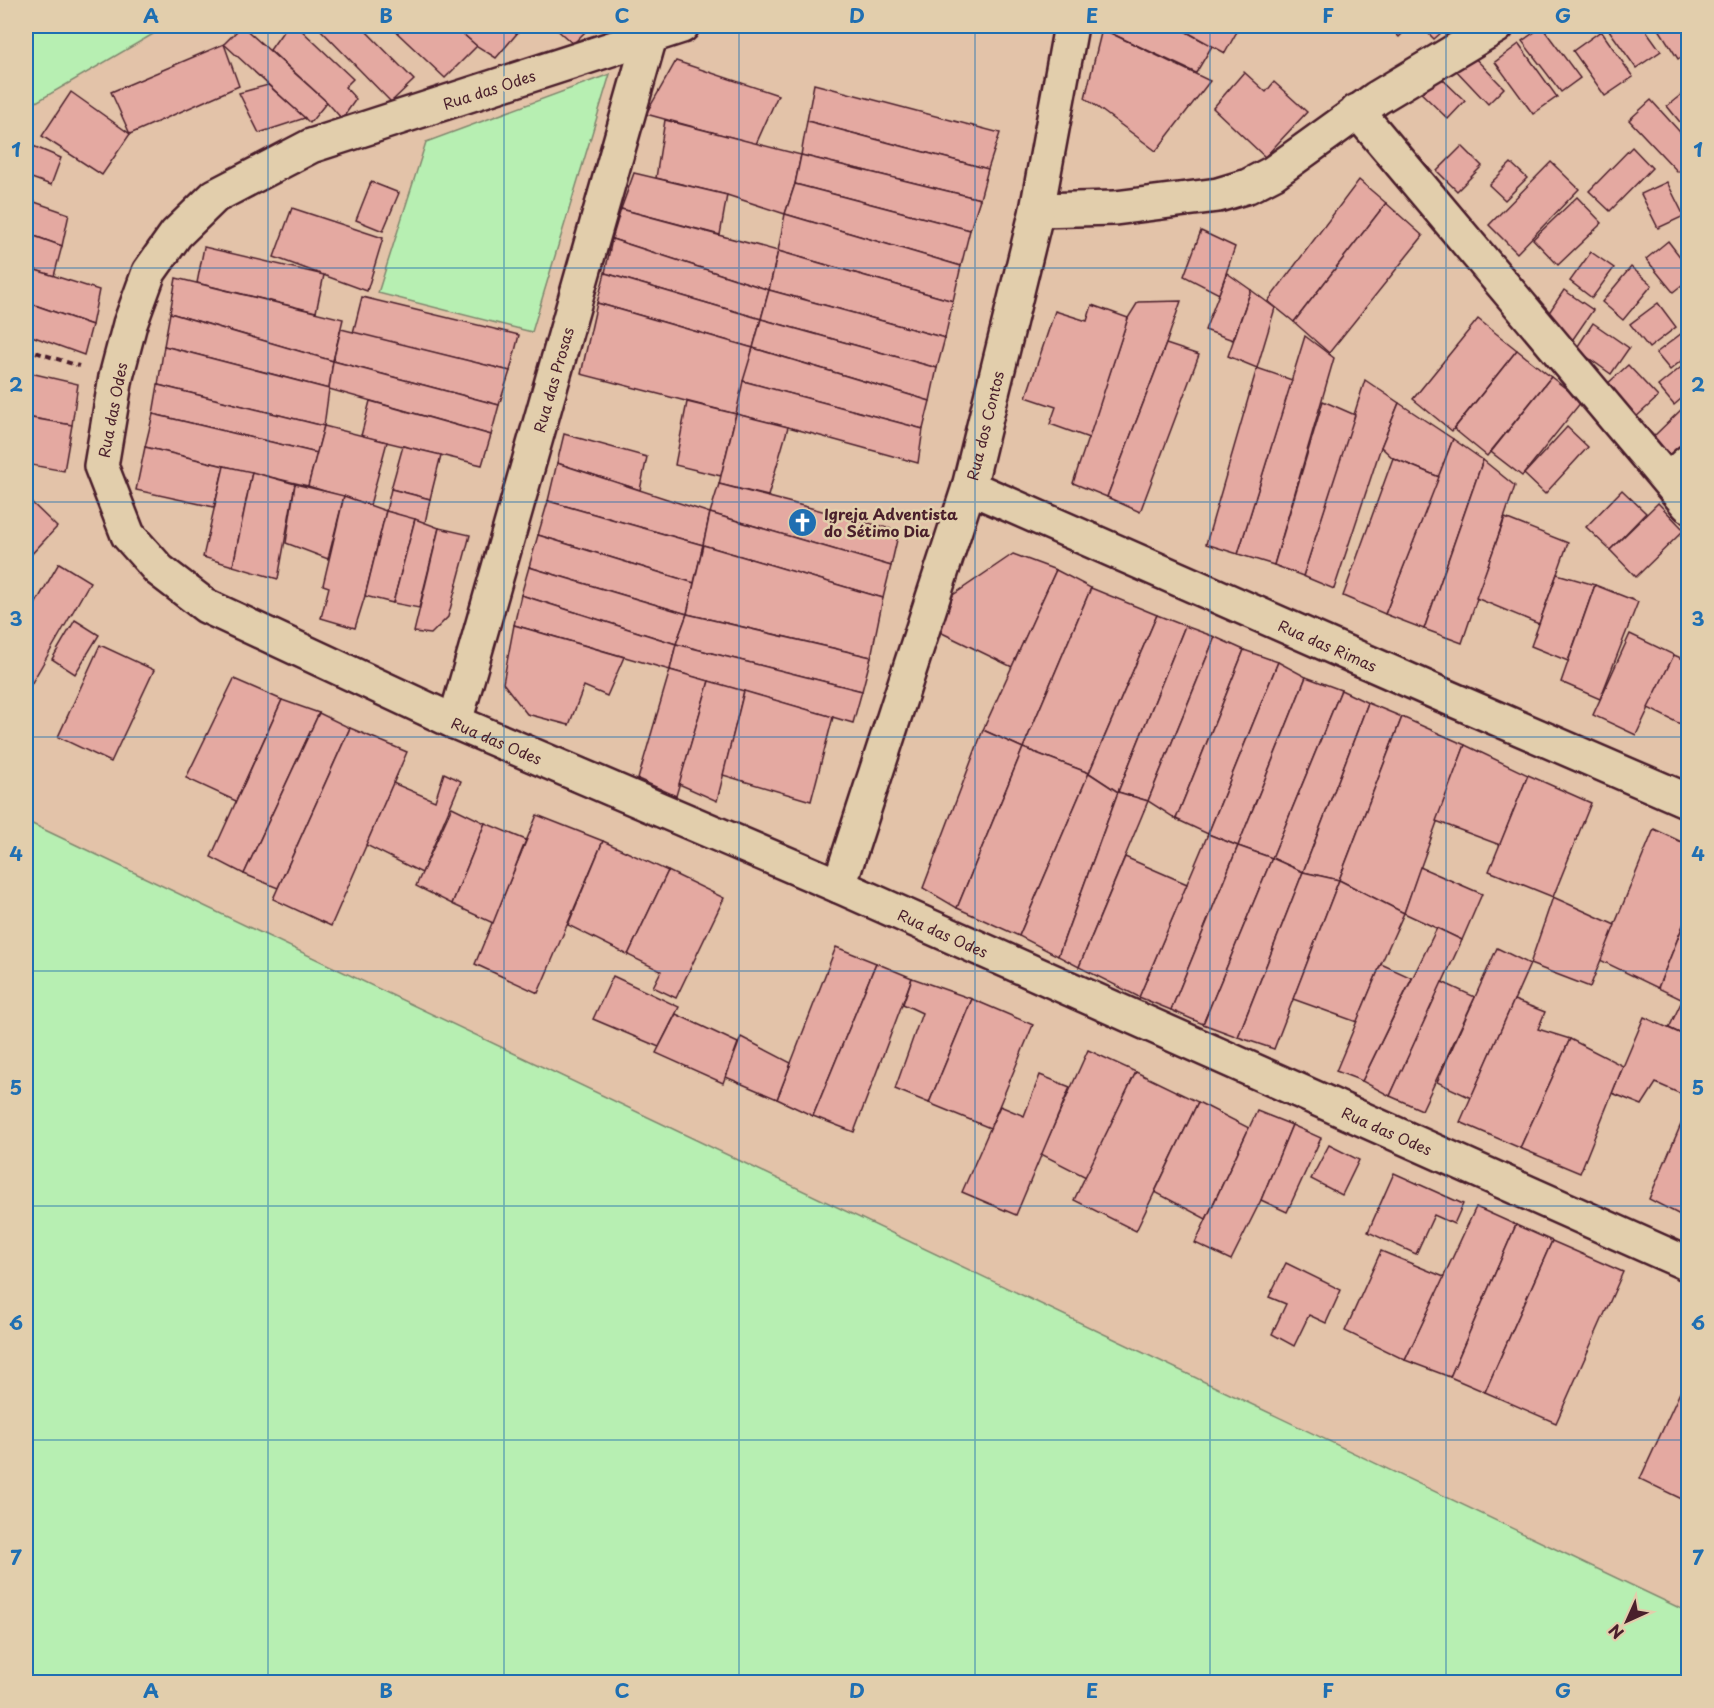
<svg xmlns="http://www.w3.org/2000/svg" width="1714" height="1708" font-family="'Playpen Sans',sans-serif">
  <rect width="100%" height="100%" fill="#e3c3a9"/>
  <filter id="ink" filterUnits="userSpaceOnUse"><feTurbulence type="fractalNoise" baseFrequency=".0167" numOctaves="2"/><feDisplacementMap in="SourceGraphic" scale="12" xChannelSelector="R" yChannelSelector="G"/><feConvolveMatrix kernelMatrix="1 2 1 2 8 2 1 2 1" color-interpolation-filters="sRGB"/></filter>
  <g filter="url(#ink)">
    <g fill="#b7efb2" stroke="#80876e" stroke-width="1.5">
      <path d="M26 26H167L26 108Z"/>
      <path d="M610 74 532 332 378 293 426 142Z"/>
      <path d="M26 821 1688 1612V1682H26Z"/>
    </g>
    <g fill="#e4a9a1" stroke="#4a1f2b" stroke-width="1.5">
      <path d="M242 26 327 102 310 123 224 44Z"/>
      <path d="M287 26H297L353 79 345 87 356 99 342 119 327 102 270 50Z"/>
      <path d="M317 26H361L414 80 391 102Z"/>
      <path d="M390 26H454L477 46 445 78Z"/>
      <path d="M454 26H515L520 30 496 58 477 46Z"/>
      <path d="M553 26H591L573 44Z"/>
      <path d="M1103 26H1176L1212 46 1196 73 1102 29Z"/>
      <path d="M1176 26H1240L1225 53Z"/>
      <path d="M1388 26H1410L1399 37Z"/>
      <path d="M1421 26H1449L1434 39Z"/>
      <path d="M1606 26H1643L1661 51 1636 68Z"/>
      <path d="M1657 26H1688V52L1678 59Z"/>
      <path d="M1542 27 1580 78 1561 92 1522 41Z"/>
      <path d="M1102 29 1210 81 1156 151 1085 98Z"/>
      <path d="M1601 31 1633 77 1605 96 1573 51Z"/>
      <path d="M224 44 239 86 130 134 111 92Z"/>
      <path d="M1519 44 1557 97 1533 114 1495 62Z"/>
      <path d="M1470 53 1504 88 1488 104 1454 68Z"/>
      <path d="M676 61 778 95 756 144 646 114Z"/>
      <path d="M1433 70 1465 101 1448 119 1416 88Z"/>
      <path d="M1244 72 1266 92 1274 82 1307 112 1265 157 1213 108Z"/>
      <path d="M814 84 1000 133 988 169 807 121Z"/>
      <path d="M268 85 305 118 259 133 239 93Z"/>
      <path d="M71 92 130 134 102 175 42 136Z"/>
      <path d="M1682 94 1688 102V132L1667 106Z"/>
      <path d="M1651 100 1688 141V163L1678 172 1629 120Z"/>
      <path d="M665 120 801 155 795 184 785 214 727 195 656 178Z"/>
      <path d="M807 121 988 169 980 199 801 155Z"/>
      <path d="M26 143 61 158 51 185 26 176Z"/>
      <path d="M1462 146 1482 166 1457 191 1437 171Z"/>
      <path d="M1632 147 1652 168 1610 211 1589 191Z"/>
      <path d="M801 155 980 199 970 230 795 184Z"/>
      <path d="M1551 162 1579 189 1517 253 1489 225Z"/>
      <path d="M1511 163 1527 178 1505 200 1489 185Z"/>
      <path d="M634 173 727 195 720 235 621 209Z"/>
      <path d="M1359 180 1386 203 1294 322 1268 301Z"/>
      <path d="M371 182 399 193 383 231 356 220Z"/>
      <path d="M1667 182 1684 216 1658 228 1641 194Z"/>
      <path d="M795 184 970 230 961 266 785 214Z"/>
      <path d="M1577 197 1602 223 1558 265 1533 239Z"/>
      <path d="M26 199 69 214 62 246 26 233Z"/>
      <path d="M1386 203 1423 236 1329 353 1294 322Z"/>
      <path d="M292 208 383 238 367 291 274 257Z"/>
      <path d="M621 209 778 251 769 290 612 239Z"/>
      <path d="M785 214 961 266 953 301 778 251Z"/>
      <path d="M1201 231 1235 247 1219 294 1184 276Z"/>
      <path d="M26 233 62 246 54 276 26 267Z"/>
      <path d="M612 239 769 290 761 319 605 273Z"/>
      <path d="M1668 241 1688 267V280L1673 292 1646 259Z"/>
      <path d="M204 247 324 275 316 312 197 283Z"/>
      <path d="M778 251 953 301 945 338 769 290Z"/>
      <path d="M1591 252 1614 268 1592 298 1570 281Z"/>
      <path d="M26 267 99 290 92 325 26 302Z"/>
      <path d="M1631 267 1652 285 1623 320 1602 302Z"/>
      <path d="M605 273 761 319 753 348 597 303Z"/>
      <path d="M1227 273 1251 290 1233 340 1205 330Z"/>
      <path d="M176 278 343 319 333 361 170 313Z"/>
      <path d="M769 290 945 338 937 368 761 319Z"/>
      <path d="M1251 290 1275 308 1257 368 1228 356Z"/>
      <path d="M1564 290 1593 310 1571 342 1542 323Z"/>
      <path d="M362 297 519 335 510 371 353 333Z"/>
      <path d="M1181 301 1166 344 1107 497 1073 483 1128 318 1138 302Z"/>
      <path d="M26 302 92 325 84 355 26 334Z"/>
      <path d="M597 303 753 348 736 414 581 374Z"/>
      <path d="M1658 303 1676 327 1649 348 1630 324Z"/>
      <path d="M1092 305 1128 318 1089 438 1050 424 1056 407 1026 397 1055 311 1087 321Z"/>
      <path d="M170 313 333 361 329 389 164 346Z"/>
      <path d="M761 319 937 368 930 401 753 348Z"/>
      <path d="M1478 319 1517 350 1452 431 1413 399Z"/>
      <path d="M1593 323 1629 348 1611 374 1576 349Z"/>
      <path d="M341 329 510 371 499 405 333 361Z"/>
      <path d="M1682 333 1688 340V355L1670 370 1656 353Z"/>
      <path d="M1305 336 1334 358 1274 565 1238 554Z"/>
      <path d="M1166 344 1199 355 1140 512 1107 497Z"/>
      <path d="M164 346 329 389 324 426 158 385Z"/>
      <path d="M753 348 930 401 923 429 743 381Z"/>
      <path d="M1517 350 1551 377 1487 456 1454 429Z"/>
      <path d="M333 361 499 405 491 435 329 389Z"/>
      <path d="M1685 364 1688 368V393L1674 405 1658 386Z"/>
      <path d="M1628 365 1658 397 1634 419 1605 386Z"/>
      <path d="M1257 368 1292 380 1238 554 1206 544Z"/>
      <path d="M26 372 78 384 72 425 26 417Z"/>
      <path d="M1551 377 1582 401 1522 476 1491 452Z"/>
      <path d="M1365 380 1399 403 1381 447 1334 589 1303 576Z"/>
      <path d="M743 381 923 429 918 463 788 427 736 414Z"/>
      <path d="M158 385 324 426 317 453 153 414Z"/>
      <path d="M370 401 491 435 482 465 361 436Z"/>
      <path d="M1323 401 1355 415 1303 576 1274 565Z"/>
      <path d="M687 402 736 414 721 476 675 465Z"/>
      <path d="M1399 403 1453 439 1439 477 1393 458 1381 447Z"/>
      <path d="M1688 403V442L1671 459 1651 439Z"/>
      <path d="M153 414 317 453 308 486 145 447Z"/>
      <path d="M736 414 788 427 768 496 719 484Z"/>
      <path d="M26 417 72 425 64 471 26 464Z"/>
      <path d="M324 426 387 442 370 505 308 486Z"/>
      <path d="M1567 427 1588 447 1545 494 1524 474Z"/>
      <path d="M564 434 647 457 640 490 557 463Z"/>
      <path d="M1453 439 1483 460 1424 629 1385 614Z"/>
      <path d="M403 446 441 455 430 499 391 489Z"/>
      <path d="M145 447 224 466 214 507 136 490Z"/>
      <path d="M1393 458 1439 477 1385 614 1343 596Z"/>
      <path d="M1483 460 1515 486 1462 643 1424 629Z"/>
      <path d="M557 463 710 513 703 545 548 501Z"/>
      <path d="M224 466 252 472 233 566 203 557Z"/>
      <path d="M252 472 295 484 278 579 233 566Z"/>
      <path d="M295 484 344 496 328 559 286 543Z"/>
      <path d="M719 484 899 531 891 566 710 513Z"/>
      <path d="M391 489 430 499 425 523 386 511Z"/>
      <path d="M1622 490 1646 513 1610 550 1586 527Z"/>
      <path d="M344 496 386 511 365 596 355 628 321 618 329 587 323 585Z"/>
      <path d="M26 497 57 527 26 560Z"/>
      <path d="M548 501 703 545 694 583 538 535Z"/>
      <path d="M1658 503 1684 530 1636 577 1610 550Z"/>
      <path d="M386 511 415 519 393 603 365 596Z"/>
      <path d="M710 513 891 566 883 598 703 545Z"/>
      <path d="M1505 518 1568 543 1539 624 1476 598Z"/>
      <path d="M415 519 439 528 419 608 393 603Z"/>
      <path d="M439 528 470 535 448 617 431 634 414 632Z"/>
      <path d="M538 535 694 583 687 614 529 567Z"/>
      <path d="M703 545 883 598 871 657 687 614Z"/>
      <path d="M1013 554 1056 570 1012 667 940 632 953 595Z"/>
      <path d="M59 563 90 582 26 693V620Z"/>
      <path d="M529 567 687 614 676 644 521 595Z"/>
      <path d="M1056 570 1091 588 1023 748 983 730Z"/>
      <path d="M1557 574 1595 585 1568 661 1531 646Z"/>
      <path d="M1595 585 1638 602 1600 699 1561 682Z"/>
      <path d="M1091 588 1157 615 1089 773 1023 748Z"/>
      <path d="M521 595 676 644 670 670 514 625Z"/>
      <path d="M687 614 871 657 862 691 676 644Z"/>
      <path d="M1157 615 1185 626 1118 792 1089 773Z"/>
      <path d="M75 620 99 635 75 674 52 659Z"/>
      <path d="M514 625 624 657 607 696 584 686 569 725 527 714 503 683Z"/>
      <path d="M1185 626 1215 637 1148 801 1118 792Z"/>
      <path d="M1630 634 1674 655 1636 735 1593 715Z"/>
      <path d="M1215 637 1244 650 1176 819 1148 801Z"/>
      <path d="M676 644 862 691 853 723 670 670Z"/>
      <path d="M100 645 154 670 111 762 58 737Z"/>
      <path d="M1244 650 1278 662 1208 834 1176 819Z"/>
      <path d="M1674 655 1688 661V706L1680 724 1648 708Z"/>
      <path d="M1278 662 1306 677 1238 846 1208 834Z"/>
      <path d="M670 670 709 681 676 796 638 779Z"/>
      <path d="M1306 677 1341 690 1272 858 1238 846Z"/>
      <path d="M234 679 282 700 236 801 186 778Z"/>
      <path d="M709 681 744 691 717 801 679 784Z"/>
      <path d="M1341 690 1368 703 1303 872 1272 858Z"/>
      <path d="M744 691 833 717 811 801 723 775Z"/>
      <path d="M282 700 319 713 244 874 211 857Z"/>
      <path d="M1368 703 1402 717 1339 880 1303 872Z"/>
      <path d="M319 713 350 728 278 888 244 874Z"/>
      <path d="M1402 717 1465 745 1404 913 1339 880Z"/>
      <path d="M350 728 407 752 331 926 273 899Z"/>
      <path d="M983 730 1023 748 957 908 923 888Z"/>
      <path d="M1465 745 1528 775 1500 845 1436 821Z"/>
      <path d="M1023 748 1089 773 1019 936 957 908Z"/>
      <path d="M444 773 461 781 422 873 366 845 393 783 435 801Z"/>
      <path d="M1089 773 1118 792 1058 956 1019 936Z"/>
      <path d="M1528 775 1591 803 1553 897 1489 871Z"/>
      <path d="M1118 792 1148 801 1079 967 1058 956Z"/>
      <path d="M452 807 485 823 452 904 416 886Z"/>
      <path d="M537 815 603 841 538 993 475 964Z"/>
      <path d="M485 823 526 840 493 923 452 904Z"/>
      <path d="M1654 829 1688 845V913L1658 988 1600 960Z"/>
      <path d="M1208 834 1238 846 1171 1010 1139 997Z"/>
      <path d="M603 841 668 871 628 955 568 925Z"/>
      <path d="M1238 846 1272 858 1203 1024 1171 1010Z"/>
      <path d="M1125 857 1187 884 1139 997 1079 967Z"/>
      <path d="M1272 858 1303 872 1238 1037 1203 1024Z"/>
      <path d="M1420 867 1482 894 1462 940 1404 913Z"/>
      <path d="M668 871 724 898 676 998 653 987 661 971 628 955Z"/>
      <path d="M1303 872 1339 880 1274 1049 1238 1037Z"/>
      <path d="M1339 880 1404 913 1381 964 1357 1022 1293 999Z"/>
      <path d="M1553 897 1615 925 1590 987 1530 964Z"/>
      <path d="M1688 913V988L1683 1000 1658 988Z"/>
      <path d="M1437 928 1462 940 1390 1096 1362 1081Z"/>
      <path d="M836 947 876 963 813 1116 777 1099Z"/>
      <path d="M1497 948 1530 964 1471 1098 1437 1082Z"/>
      <path d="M876 963 912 978 854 1132 813 1116Z"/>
      <path d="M1381 964 1412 978 1362 1081 1336 1071Z"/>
      <path d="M613 976 679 1007 659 1047 593 1019Z"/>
      <path d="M912 978 972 999 929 1103 895 1089 922 1013 903 1004Z"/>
      <path d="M1442 982 1475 997 1422 1110 1390 1096Z"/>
      <path d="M1688 988V1037L1669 1028Z"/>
      <path d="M972 999 1033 1025 990 1128 929 1103Z"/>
      <path d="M1514 1000 1545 1012 1538 1029 1570 1039 1520 1148 1460 1122Z"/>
      <path d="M676 1014 738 1043 723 1083 656 1053Z"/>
      <path d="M1644 1017 1688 1037V1097L1656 1083 1642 1105 1612 1093Z"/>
      <path d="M741 1037 791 1063 777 1099 726 1077Z"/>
      <path d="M1570 1039 1623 1066 1580 1173 1520 1148Z"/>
      <path d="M1088 1050 1136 1072 1086 1177 1041 1154Z"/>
      <path d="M1136 1072 1198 1102 1136 1231 1074 1200Z"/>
      <path d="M1040 1075 1070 1087 1016 1215 962 1192 1000 1106 1024 1116Z"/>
      <path d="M1198 1102 1249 1128 1206 1219 1155 1192Z"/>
      <path d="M1688 1108V1219L1649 1199Z"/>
      <path d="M1257 1111 1292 1125 1261 1200 1231 1260 1195 1243Z"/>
      <path d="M1292 1125 1321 1138 1287 1212 1261 1200Z"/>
      <path d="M1329 1145 1359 1160 1342 1195 1311 1179Z"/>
      <path d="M1394 1173 1463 1204 1454 1224 1434 1215 1416 1254 1368 1232Z"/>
      <path d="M1476 1207 1516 1225 1450 1377 1405 1360Z"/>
      <path d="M1516 1225 1552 1241 1485 1392 1450 1377Z"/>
      <path d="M1552 1241 1623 1272 1556 1423 1485 1392Z"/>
      <path d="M1381 1251 1444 1277 1405 1360 1345 1331Z"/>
      <path d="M1286 1263 1341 1290 1326 1323 1309 1315 1294 1346 1272 1334 1286 1304 1269 1297Z"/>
      <path d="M1688 1375V1502L1640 1479Z"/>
    </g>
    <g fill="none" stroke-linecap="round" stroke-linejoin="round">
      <defs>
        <g id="minor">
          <path id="s1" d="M682 26 311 146 215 196 176 234 149 272 130 324 116 377 101 466 128 535 159 570 206 606 455 722 839 886 1688 1264"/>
          <path d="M1357 111 1688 505"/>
          <path d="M1037 210 1115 208 1218 195 1248 186 1273 173 1377 98 1497 26"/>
          <path d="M1668 480 1688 462"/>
          <path id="s2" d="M969 487 1447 697 1688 801"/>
          <path id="s3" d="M455 722 650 37"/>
          <path id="s4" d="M839 886 969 487 1037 210 1071 26"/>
        </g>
      </defs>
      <use href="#minor" stroke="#4a1f2b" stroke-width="38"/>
      <path stroke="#4a1f2b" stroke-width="4" stroke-dasharray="6 4.5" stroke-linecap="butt" d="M26 349 79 366"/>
      <use href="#minor" stroke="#e2ceac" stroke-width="33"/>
    </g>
  </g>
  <path fill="none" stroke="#1f6fb2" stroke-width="1.5" stroke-opacity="0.55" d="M268 26V1682M504 26V1682M739 26V1682M975 26V1682M1210 26V1682M1446 26V1682M26 268H1688M26 502H1688M26 737H1688M26 971H1688M26 1206H1688M26 1440H1688"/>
  <defs>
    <symbol id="church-disc" viewBox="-11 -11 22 22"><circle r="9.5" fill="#1f6fb2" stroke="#e2ceac"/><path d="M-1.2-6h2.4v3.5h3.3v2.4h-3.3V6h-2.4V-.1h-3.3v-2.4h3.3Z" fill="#fff"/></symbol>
  </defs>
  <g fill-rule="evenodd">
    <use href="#church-disc" x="786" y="506" width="33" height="33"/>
  </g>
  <g text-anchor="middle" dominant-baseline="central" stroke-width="5" stroke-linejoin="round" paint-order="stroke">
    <g font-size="15" fill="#4a1f2b" stroke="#e2ceac">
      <text transform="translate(489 89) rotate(-18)">Rua das Odes</text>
      <text stroke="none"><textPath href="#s3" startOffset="356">Rua das Prosas</textPath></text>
      <text transform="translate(112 410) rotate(-79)">Rua das Odes</text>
      <text stroke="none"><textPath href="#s4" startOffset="483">Rua dos Contos</textPath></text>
      <text stroke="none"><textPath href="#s2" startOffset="392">Rua das Rimas</textPath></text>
      <text stroke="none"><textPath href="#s1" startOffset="1300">Rua das Odes</textPath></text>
      <text stroke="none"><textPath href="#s1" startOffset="1786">Rua das Odes</textPath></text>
      <text stroke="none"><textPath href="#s1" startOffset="2272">Rua das Odes</textPath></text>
    </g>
    <g font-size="15" font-weight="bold" fill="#4a1f2b" stroke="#e2ceac" text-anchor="start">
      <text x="824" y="513">Igreja Adventista<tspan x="824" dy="17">do Sétimo Dia</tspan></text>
    </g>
  </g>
  <rect width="1714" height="1708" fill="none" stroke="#e2ceac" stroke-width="66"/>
  <g transform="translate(1627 1621) rotate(225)" stroke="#e2ceac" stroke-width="4.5" paint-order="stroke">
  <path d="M0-4.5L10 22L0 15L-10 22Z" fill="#4a1f2b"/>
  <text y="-9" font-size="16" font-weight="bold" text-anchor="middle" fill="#4a1f2b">N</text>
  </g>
  <rect x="33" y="33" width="1648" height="1642" fill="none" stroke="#1f6fb2" stroke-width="2"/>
  <g font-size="20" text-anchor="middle" font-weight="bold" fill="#1f6fb2">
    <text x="151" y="23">A</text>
    <text x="386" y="23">B</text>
    <text x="622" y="23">C</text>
    <text x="857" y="23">D</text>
    <text x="1092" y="23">E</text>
    <text x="1328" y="23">F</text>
    <text x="1563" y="23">G</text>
    <text x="16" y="157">1</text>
    <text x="1698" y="157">1</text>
    <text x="16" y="392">2</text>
    <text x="1698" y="392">2</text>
    <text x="16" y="626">3</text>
    <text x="1698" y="626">3</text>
    <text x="16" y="861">4</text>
    <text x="1698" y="861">4</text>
    <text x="16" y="1095">5</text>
    <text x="1698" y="1095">5</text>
    <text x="16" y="1330">6</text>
    <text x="1698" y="1330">6</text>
    <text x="16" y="1565">7</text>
    <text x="1698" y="1565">7</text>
    <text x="151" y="1698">A</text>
    <text x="386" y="1698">B</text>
    <text x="622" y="1698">C</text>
    <text x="857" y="1698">D</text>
    <text x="1092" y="1698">E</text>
    <text x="1328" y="1698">F</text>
    <text x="1563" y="1698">G</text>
  </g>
</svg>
